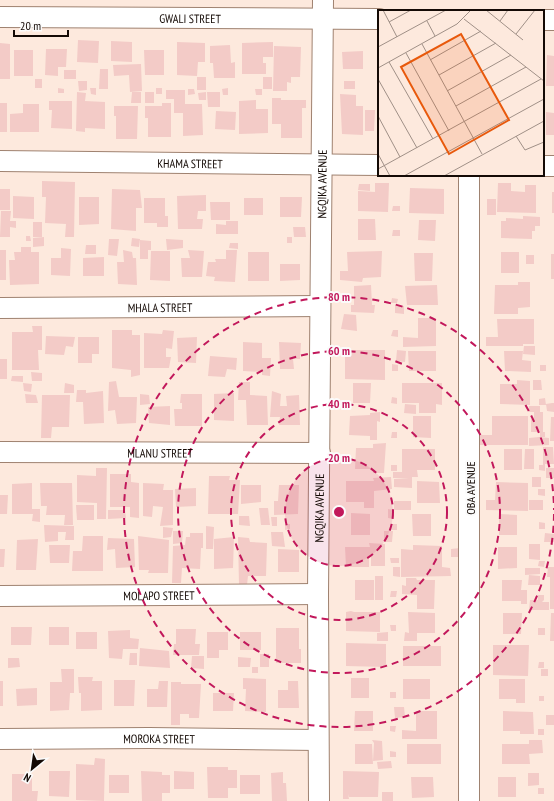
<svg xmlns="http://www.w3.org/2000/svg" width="554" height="801" font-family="'PT Sans Narrow',sans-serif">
  <rect width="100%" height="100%" fill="#fde9dd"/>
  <g fill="#f3cbc7">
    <path d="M78 40 99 41 98 63 77 62Z"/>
    <path d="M111 41 132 42V62L111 61Z"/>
    <path d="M177 42 205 43V62H198L197 76 177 75Z"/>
    <path d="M273 42V57H263V63H266V74H242V43Z"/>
    <path d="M0 43 10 44V79H0Z"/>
    <path d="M230 45 231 63 235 62V78H214L213 63H210V46Z"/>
    <path d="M274 46 301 47 300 77H291V83L287 82V91H273Z"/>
    <path d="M46 49H67L66 67H58V76L45 75Z"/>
    <rect x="14" y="50" width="19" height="26"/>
    <path d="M144 50H164V75H145Z"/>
    <path d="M363 51V69H343L342 52Z"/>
    <path d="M547 55 554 56V86H546Z"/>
    <path d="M141 64 142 91 130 92 129 75 114 76 113 65Z"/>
    <path d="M100 69H108V89H99Z"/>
    <rect x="64" y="70" width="12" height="9"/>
    <rect x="197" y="77" width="9" height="13"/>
    <rect x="263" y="77" width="9" height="12"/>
    <rect x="35" y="79" width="7" height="9"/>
    <path d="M78 81H87V90L79 91Z"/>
    <rect x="344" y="81" width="11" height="8"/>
    <path d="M58 88 64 89V93H58Z"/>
    <path d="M90 88H96V95L91 94Z"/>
    <rect x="156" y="88" width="6" height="6"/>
    <path d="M228 88V95H223L222 89Z"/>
    <path d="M188 89H194L195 94 188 95Z"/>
    <path d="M255 89H262V95H256Z"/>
    <path d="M166 90H185V104H202L203 135 183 136V113H174V99H166Z"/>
    <path d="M77 92 86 93 85 101 105 102V129L85 128V132L76 131Z"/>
    <path d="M132 92H141V103H131Z"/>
    <rect x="145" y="92" width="9" height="11"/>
    <path d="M206 92V100H199L198 93Z"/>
    <path d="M207 92H220V107H208Z"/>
    <path d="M340 94 356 95V106H363V135L342 134Z"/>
    <path d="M272 98H281V100H306V108H302V138H281V124H272Z"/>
    <path d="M256 100V109H268V133L239 134V101Z"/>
    <path d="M49 101H72V129L51 128 52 110H49Z"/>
    <rect x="0" y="103" width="7" height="29"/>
    <path d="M162 103H171V137H148V118H145V106H162Z"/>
    <path d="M23 104H39V132H10V114L23 113Z"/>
    <path d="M114 106H138L137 139H116V116H114Z"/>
    <path d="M365 110H375L374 131H365Z"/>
    <path d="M216 111 236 112 235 130 215 129Z"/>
    <path d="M546 112 554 113V135H546Z"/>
    <path d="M42 181 75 182 74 237H65L66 224 45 223 46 197H42Z"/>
    <path d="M375 183H389L388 212 358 211V191L375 192Z"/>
    <path d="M498 183H511V191L525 192V185H536V213L497 212Z"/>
    <path d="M359 184H370V191L358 190Z"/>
    <path d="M410 188 444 189V214L409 213Z"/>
    <rect x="0" y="189" width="10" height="21"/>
    <path d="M112 189 140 190 142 208H136V231L111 229Z"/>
    <rect x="552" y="192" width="2" height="21"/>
    <path d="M206 195V211H198L197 219H203L202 229H178L177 196Z"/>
    <path d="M13 196 34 197V219L13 218Z"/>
    <path d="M79 197H99V224L79 225Z"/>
    <path d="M280 197H302L301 217H280Z"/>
    <path d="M144 198H165V216H168V227H157V223H144Z"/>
    <rect x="244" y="198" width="19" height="17"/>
    <rect x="487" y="199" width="9" height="16"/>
    <path d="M210 202H230V220H211Z"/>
    <path d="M393 206H400V211H392Z"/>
    <path d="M1 211H11L10 221H16V228L10 227V237H0Z"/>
    <path d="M523 216 540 217V226H535V231H532V239L501 238V221H506V218L523 219Z"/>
    <path d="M358 219H375L376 240H358Z"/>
    <path d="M419 220H436L435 241 418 240Z"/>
    <path d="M226 221H238V234H216V224L226 225Z"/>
    <rect x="33" y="222" width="9" height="15"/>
    <path d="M293 227H305L306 237H294Z"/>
    <path d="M393 230H400V236H392Z"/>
    <path d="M26 236H30L31 241H26Z"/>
    <path d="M44 237V246L33 247V238Z"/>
    <rect x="287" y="237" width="5" height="6"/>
    <path d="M132 238 140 239 139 247 131 246Z"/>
    <path d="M109 239H119L117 256 108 255Z"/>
    <path d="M166 239 183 240V248L167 250Z"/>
    <path d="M140 240 151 241V250H148V259H140Z"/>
    <path d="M230 243H238V249L229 248Z"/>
    <path d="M86 245H96V254H85Z"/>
    <path d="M21 247H31V252H39V284L10 285 9 260H15L14 252H21Z"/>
    <path d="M61 248 71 249 70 276 51 275V258H61Z"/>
    <rect x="0" y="250" width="6" height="30"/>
    <path d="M123 250 132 252 133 258H136L137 285 118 284 117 262H124Z"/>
    <path d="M188 250 204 251 202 277H182L181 258H190Z"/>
    <path d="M226 250H237L235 282 214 281 215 277 206 276 208 262H216L215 259H226Z"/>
    <path d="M151 251H170V281L150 280Z"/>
    <path d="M382 251 381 277 363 278 362 282 340 280V271H348L347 252Z"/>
    <rect x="248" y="252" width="21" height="29"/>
    <rect x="501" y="252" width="18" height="21"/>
    <path d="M414 253H433L432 281H415Z"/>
    <rect x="551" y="254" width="3" height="25"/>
    <rect x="526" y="255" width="8" height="9"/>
    <path d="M104 257V276H83V258Z"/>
    <path d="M280 264H300V280L280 281Z"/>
    <path d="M518 282H530V307L518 308V314H494L495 285H518Z"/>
    <path d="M371 285 372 305H375L374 313 351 312V305H354V286Z"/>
    <path d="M437 285 438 305H407L405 286Z"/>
    <path d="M392 298 398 299 397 303H391Z"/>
    <path d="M395 305 404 306V314L395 313Z"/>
    <path d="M344 314 356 315 357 331 341 329Z"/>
    <path d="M418 318H436V346L403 347V337L418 338Z"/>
    <path d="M497 319H534V344H523V346H486V337H498Z"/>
    <path d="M32 326H42V350H38L39 370H12V332H33Z"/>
    <path d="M112 330H132V335H140V375L131 377V370L112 368Z"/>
    <path d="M163 330 174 331 172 349 166 348V357H171L169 368H144V333L162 334Z"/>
    <path d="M393 330H398V337L391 336Z"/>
    <path d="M46 336 75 337 73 347 66 346 64 355 45 354Z"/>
    <path d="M78 337H99V354H92V363H78Z"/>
    <path d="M197 337 196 363 178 362 177 338Z"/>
    <path d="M243 342 262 343V358H271L270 376 262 375V372L243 371Z"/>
    <path d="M279 342 301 343 300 359H293L294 369H280Z"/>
    <path d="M524 346H535V355L523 354Z"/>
    <path d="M345 350H385V380L345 379Z"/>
    <path d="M397 350 406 351 405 362 396 361Z"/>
    <path d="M408 351H436V371H409Z"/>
    <path d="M504 351H523L522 360 531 361V372L505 371Z"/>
    <path d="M210 356 237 358 236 370 227 369 225 377 208 376Z"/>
    <rect x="0" y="359" width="7" height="20"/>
    <path d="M392 364 398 365V371H392Z"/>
    <rect x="540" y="365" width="6" height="6"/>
    <path d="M31 372 42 373V381H32Z"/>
    <path d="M12 376H23V382L11 381Z"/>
    <path d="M517 380 530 381V405L500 404V384H517Z"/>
    <path d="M533 380H541L542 390H533Z"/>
    <path d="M116 381 119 397H137L136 423 117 424 115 410 108 411 109 382Z"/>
    <path d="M239 382H250V395L267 396 268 425H247L246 400H238Z"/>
    <path d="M23 383 32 384 31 392 24 391Z"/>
    <path d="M65 383 74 385V393H64Z"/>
    <path d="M353 383H371L370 403H353Z"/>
    <path d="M402 383H442V405L436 404V413H419V403H402Z"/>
    <path d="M77 390H86V393L103 391 104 423 84 424 83 402H76Z"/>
    <path d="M272 391 281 394 280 406H287L286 396 299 395 300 425H279L280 417H270Z"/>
    <path d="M234 393V421L214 420V394Z"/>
    <path d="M25 394 36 395 38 403H26Z"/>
    <path d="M140 394 149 395 150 404 140 405Z"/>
    <path d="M181 394H202V426H175L174 409H182V403H180Z"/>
    <path d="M42 395H70L69 427H52L51 438H41Z"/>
    <path d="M392 397 397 398V404L391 403Z"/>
    <path d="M545 398 546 405H539V399Z"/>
    <path d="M552 403H554V412L547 411 546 404Z"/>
    <path d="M405 404 416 405V414L404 413Z"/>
    <path d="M170 406V425L149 423 148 407Z"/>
    <path d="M529 406H540V412H543V432H545V437H540V432H531V419H534V412H529Z"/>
    <path d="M380 412V422L377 421V440H370V436L349 435 350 416 370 415V413Z"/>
    <path d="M413 416H431V438L413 437Z"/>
    <path d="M492 416H528V445H480V435H492Z"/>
    <path d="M551 417H554V441H550Z"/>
    <path d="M392 432H397V438H391Z"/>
    <path d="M539 437 549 438V445L529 446V438Z"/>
    <path d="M386 443 384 473H373V469H355L356 448H373V444Z"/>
    <path d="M543 447H553L554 464H545V471L539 470V465H543Z"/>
    <path d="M402 449H435V470H417L418 477H412V488L394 487V479L409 478H393V472H402Z"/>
    <rect x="504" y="449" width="18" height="21"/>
    <path d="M525 449H534V469H524Z"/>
    <rect x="391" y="465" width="6" height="6"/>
    <path d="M96 468H107L106 519H97V503L77 502V475L96 476Z"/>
    <rect x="546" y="468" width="8" height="10"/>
    <path d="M110 474H131V482L139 483V518L130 517V507H110Z"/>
    <path d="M209 476H230L229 480H240L238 514H208Z"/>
    <path d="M391 477 392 489 374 491V508H364V502H346V481H374L373 478Z"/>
    <rect x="532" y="477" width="9" height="10"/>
    <path d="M417 481 439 482 440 503H417Z"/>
    <path d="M496 482 528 483V511L486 510V500H495Z"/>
    <path d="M32 483V509H40V522L32 521 33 514H12V484Z"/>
    <path d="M40 483H72L73 525H64L65 515H46L47 506H41Z"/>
    <path d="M143 483 164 484 163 490H173V525L160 526 163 507 153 506 152 517 143 516Z"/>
    <path d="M241 485H261V502L241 504Z"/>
    <path d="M279 485H299L298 514 274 515V501H278Z"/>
    <path d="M196 488V506L176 507 175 489Z"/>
    <path d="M538 489H545V496L538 495Z"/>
    <path d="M0 495H8L7 514H0Z"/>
    <rect x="529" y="500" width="14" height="10"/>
    <rect x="394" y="501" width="17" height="9"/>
    <path d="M76 505H94V520H77Z"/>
    <path d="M259 508H268L270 525H261Z"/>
    <path d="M388 509 394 510V519L388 518Z"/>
    <path d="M108 510H125L126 518 108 519Z"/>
    <path d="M351 513 370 514V535H351Z"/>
    <path d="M412 514H431V536H413Z"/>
    <path d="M499 514 517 515V535H499Z"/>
    <path d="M239 516H249L250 526 239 525Z"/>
    <path d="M271 517H277V526H272Z"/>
    <path d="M539 522 545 523V529H539Z"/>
    <path d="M285 524H290V529L285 530Z"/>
    <rect x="391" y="524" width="6" height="6"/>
    <path d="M44 525 74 526V540H65L66 532H58V541L45 542Z"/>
    <path d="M206 526 214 527 213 549H206Z"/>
    <path d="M163 527 173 528 171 537 163 538Z"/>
    <path d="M173 531H183L182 543 173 544Z"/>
    <path d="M384 531H393L392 542H384Z"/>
    <path d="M271 532H283L285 547 272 546Z"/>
    <path d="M190 533H203V548H201L200 569 182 568 181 583H172L173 546 185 545 186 537H190Z"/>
    <path d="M545 533 554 534V542H544Z"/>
    <path d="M83 536H103V571H72L73 551H82Z"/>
    <path d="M138 536 169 540 168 573H148L149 570H139Z"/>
    <path d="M234 537 233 568 214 569V539Z"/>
    <path d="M238 537 249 538 250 542 267 543 266 576H248L247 585H239Z"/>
    <path d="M108 538 134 539 135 567 116 568 115 549 107 550Z"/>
    <path d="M38 539 36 570H16L17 540Z"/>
    <path d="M369 543 385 544V566H371V557H369V567H346L345 547H370Z"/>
    <path d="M529 544H540V560L529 559Z"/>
    <path d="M49 545H70L69 563H50Z"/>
    <path d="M413 545 442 546V567L450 568 451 576 401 577V549L413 550Z"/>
    <path d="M498 547H517V568L498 569Z"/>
    <path d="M460 548V557H451V549Z"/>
    <path d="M0 549H5L4 567H0Z"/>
    <path d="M278 549 299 550V572H278Z"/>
    <path d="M390 558H399V563H391Z"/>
    <path d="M539 561H545L544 567 538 566Z"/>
    <path d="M393 567H400V577L393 576Z"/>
    <path d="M548 567H554V609H550V577H547Z"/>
    <path d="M525 568H540V574L525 575Z"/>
    <path d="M529 575 540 576V585H528Z"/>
    <rect x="375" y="576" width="8" height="24"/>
    <path d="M406 578H416L417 580H435L434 609H417V595L402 594V585L406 586Z"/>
    <rect x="355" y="580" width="19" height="20"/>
    <path d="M502 580H522L521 590H527V604H521V601H502Z"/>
    <path d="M391 591H397L396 597H390Z"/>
    <path d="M538 595H544V600L542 602H549V610H529L530 600H538Z"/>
    <path d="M351 611 354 612H380V632L346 631V612Z"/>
    <path d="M408 612 435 613V633H417V641H404L405 632 409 633Z"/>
    <path d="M503 613H522L521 634H503Z"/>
    <path d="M551 613H554V641H550Z"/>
    <path d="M390 625H396V631H391Z"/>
    <path d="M11 627H32L31 645H11Z"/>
    <rect x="49" y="627" width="20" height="18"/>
    <path d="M276 628H299V649H301V663H276Z"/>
    <rect x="538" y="628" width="7" height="7"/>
    <path d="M176 629H196L195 644H200L199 655H173L174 644H176Z"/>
    <path d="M130 630V638L139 639 138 649H123L122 659 109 658 108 631Z"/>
    <rect x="76" y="632" width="21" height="17"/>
    <path d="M207 632H228V650H219V658H207Z"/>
    <rect x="240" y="632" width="21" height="18"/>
    <path d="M388 632V641H377V633Z"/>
    <path d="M346 643 386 644V667L346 666Z"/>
    <path d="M493 645H529L528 676 493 675Z"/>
    <rect x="403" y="646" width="38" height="20"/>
    <path d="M140 648 169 651 170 668 139 666Z"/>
    <path d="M130 653H137V665H129Z"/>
    <rect x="260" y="654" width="9" height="13"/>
    <path d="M192 656H204V669L191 668Z"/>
    <path d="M238 657 251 658 250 667H238Z"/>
    <path d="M8 658H19L20 667 8 668Z"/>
    <path d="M539 662H544V668H538Z"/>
    <rect x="252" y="667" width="6" height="6"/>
    <path d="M61 669H74V693H70L69 710 50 711V682H62Z"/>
    <rect x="541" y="669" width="7" height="7"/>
    <path d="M78 677H93L92 681H102V710L81 711V693H79Z"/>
    <path d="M243 678 266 679V712L245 711 246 689H243Z"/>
    <rect x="351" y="678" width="18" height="20"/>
    <rect x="403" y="679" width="27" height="20"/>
    <path d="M499 679H525V703H516V699H499Z"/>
    <path d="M114 680H135L134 706H114Z"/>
    <rect x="0" y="681" width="3" height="25"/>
    <path d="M159 681H168L167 707H147V689H158Z"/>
    <path d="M288 681H298L299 708H278V690H288Z"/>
    <path d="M171 682H181V684H201L199 718H189V714H180V725H171Z"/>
    <path d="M37 688V705L17 706 16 689Z"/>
    <rect x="390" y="692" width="6" height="6"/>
    <path d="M213 693H234L233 711H213Z"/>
    <rect x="539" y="696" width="5" height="5"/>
    <path d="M394 707H404L405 717 395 718Z"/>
    <path d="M355 711H373V731H354Z"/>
    <path d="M416 711H437V739H402V730L416 731Z"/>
    <path d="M503 711 533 712 534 734H520V731H503Z"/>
    <rect x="546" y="715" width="8" height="10"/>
    <path d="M390 726H396L395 732 390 731Z"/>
    <rect x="538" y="729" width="6" height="6"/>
    <path d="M372 740 382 741 383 760 373 761 374 743Z"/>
    <path d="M529 740H542L543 753 529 754 530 764H502V744H529Z"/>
    <path d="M355 744H372L373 764H355Z"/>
    <rect x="407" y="744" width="34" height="20"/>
    <path d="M390 751 396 752V757H390Z"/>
    <path d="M95 758 105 759 104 801 76 800V764L94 765Z"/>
    <path d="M391 761 392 768 378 769 377 762Z"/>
    <path d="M207 767H228V770H237V788H228V798H208Z"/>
    <path d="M49 771H70L69 797 49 796Z"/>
    <path d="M141 771 162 772V775H170V793H162V801H142Z"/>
    <path d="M174 771 194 772V789H174Z"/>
    <path d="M343 771 379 772 378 797H349L348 794 349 799H343Z"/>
    <path d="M283 772V783H286L287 801H272L271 773Z"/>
    <path d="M528 773H539V785L528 786Z"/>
    <path d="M12 774H32V791H38L37 801H12Z"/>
    <rect x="109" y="775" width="20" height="18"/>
    <rect x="240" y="775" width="20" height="19"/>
    <path d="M411 777H433L434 797 412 798Z"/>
    <rect x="498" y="777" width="18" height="20"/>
    <rect x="538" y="788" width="6" height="6"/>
    <rect x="382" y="792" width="11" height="9"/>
  </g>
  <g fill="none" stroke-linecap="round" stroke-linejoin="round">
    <defs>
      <g id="minor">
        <path id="s1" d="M0 17 379 19"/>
        <path d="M543 20H554"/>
        <path id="s2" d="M0 161 379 165"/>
        <path d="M543 166H554"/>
        <path id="s3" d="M0 308 320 306"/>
        <path id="s4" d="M0 452 320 453"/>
        <path id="s5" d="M0 596 318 594"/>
        <path id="s6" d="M0 739 149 738 318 740"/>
        <path id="s7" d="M319 801 318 594 323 0"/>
        <path d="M469 801V175"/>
      </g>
    </defs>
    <use href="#minor" stroke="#9f8270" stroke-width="22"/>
    <use href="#minor" stroke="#fff" stroke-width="20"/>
  </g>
  <circle cx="339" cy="512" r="54" fill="#c2185b" fill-opacity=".12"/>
  <g fill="none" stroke="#c2185b" stroke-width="2" stroke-dasharray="7 5">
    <circle cx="339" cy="512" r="54"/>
    <circle cx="339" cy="512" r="108"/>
    <circle cx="339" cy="512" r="161"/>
    <path d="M554 514A215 215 0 1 1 554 510"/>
  </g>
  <g text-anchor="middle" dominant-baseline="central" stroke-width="4" stroke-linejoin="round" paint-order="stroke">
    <g font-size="12" fill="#140a05" stroke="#fbfbfb">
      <text stroke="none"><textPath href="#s1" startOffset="190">GWALI STREET</textPath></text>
      <text stroke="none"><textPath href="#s2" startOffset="190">KHAMA STREET</textPath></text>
      <text stroke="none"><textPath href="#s7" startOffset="617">NGQIKA AVENUE</textPath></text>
      <text stroke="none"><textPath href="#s3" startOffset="160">MHALA STREET</textPath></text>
      <text stroke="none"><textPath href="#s4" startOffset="160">MLANU STREET</textPath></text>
      <text transform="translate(470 488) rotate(-90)">OBA AVENUE</text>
      <text stroke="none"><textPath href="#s7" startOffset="293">NGQIKA AVENUE</textPath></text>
      <text stroke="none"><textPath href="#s5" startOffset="159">MOLAPO STREET</textPath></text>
      <text stroke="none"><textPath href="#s6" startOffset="159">MOROKA STREET</textPath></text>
    </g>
  </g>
  <g transform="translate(378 10)">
    <rect width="166" height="166" fill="#fde9dd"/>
    <path fill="none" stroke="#a09087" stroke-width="1" d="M5 0 19 27M108 0 145 30M86 9 166 71M49 11 57 26M122 11 130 0M11 12 33 0M138 24 157 0M44 34 104 144M0 37 68 0M28 43 71 121M52 50 103 21M11 52 55 129M0 58 79 14 93 0M61 65 118 33M0 69 39 138M69 81 133 45M78 96 148 57M0 106 22 147M138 126 147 140 166 132M0 144 12 166M0 159 163 69M26 166 166 89M66 166 166 111"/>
    <path fill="#e8590c" fill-opacity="0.15" stroke="#e8590c" stroke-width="2" d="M83 24 131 110 71 144 23 57Z"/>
    <rect width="166" height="166" fill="none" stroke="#140a05" stroke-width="2"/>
  </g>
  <circle cx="339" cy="512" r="6" fill="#c2185b" stroke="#fbfbfb" stroke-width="2"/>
  <g font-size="12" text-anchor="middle" font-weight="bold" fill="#c2185b" stroke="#fbfbfb" stroke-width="4" stroke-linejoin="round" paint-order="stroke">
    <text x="339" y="301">80 m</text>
    <text x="339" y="355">60 m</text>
    <text x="339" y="408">40 m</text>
    <text x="339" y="462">20 m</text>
  </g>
  <g transform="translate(32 769) rotate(209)" stroke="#fbfbfb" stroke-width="3" paint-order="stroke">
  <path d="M0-3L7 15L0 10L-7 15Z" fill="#140a05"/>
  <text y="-6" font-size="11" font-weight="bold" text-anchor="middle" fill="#140a05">N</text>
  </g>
  <path d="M14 30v6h54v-6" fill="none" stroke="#140a05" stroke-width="2"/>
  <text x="20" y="30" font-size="12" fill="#140a05" stroke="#fbfbfb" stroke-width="3" paint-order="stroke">20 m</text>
</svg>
